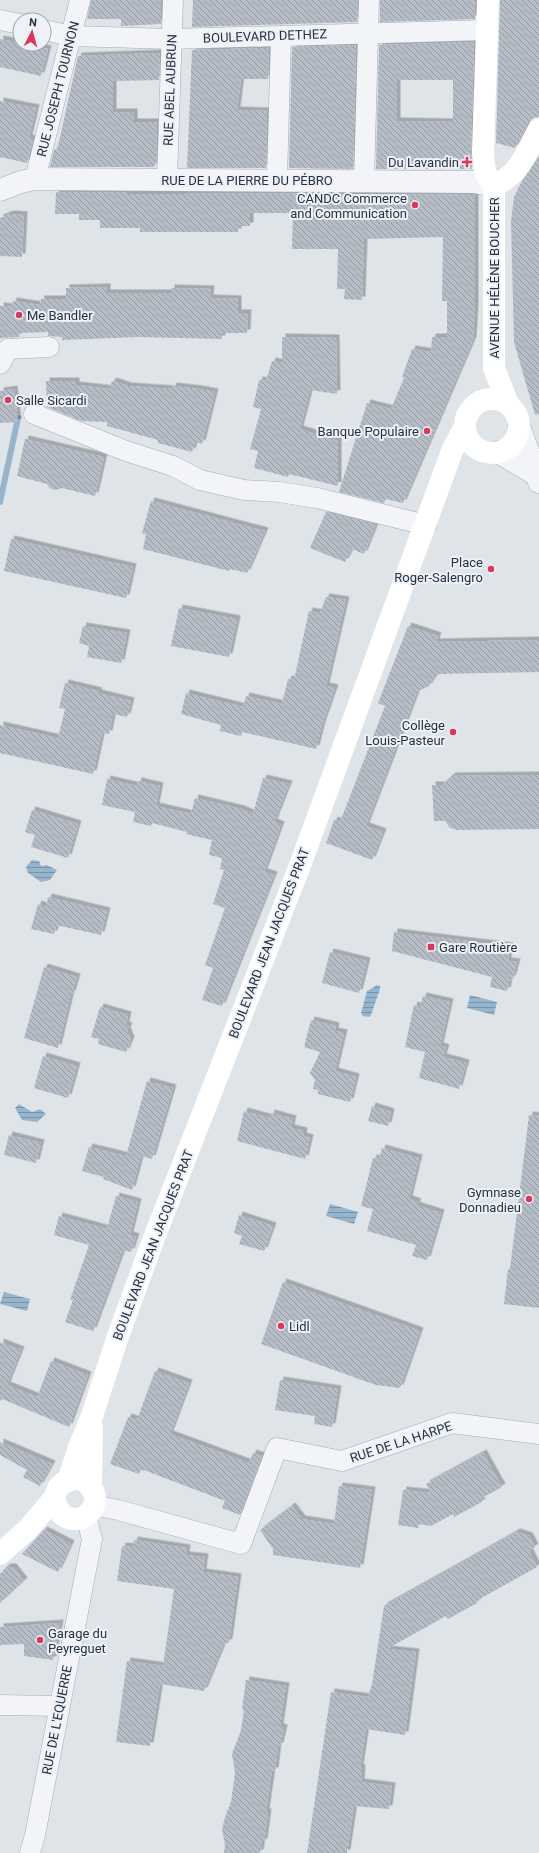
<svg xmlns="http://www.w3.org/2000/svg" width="539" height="1853" font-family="Roboto,sans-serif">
  <defs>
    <pattern id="water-rules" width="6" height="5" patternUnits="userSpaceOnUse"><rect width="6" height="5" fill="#97b4cd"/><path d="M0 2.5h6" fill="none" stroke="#7b93a8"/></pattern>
    <pattern id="building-back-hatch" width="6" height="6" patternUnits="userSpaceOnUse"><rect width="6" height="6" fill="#b6bdc7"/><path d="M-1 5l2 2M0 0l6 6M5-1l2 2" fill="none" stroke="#949aa3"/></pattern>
    <filter id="shadow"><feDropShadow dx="3.5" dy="-3.5" stdDeviation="0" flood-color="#0004"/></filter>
  </defs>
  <rect width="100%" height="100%" fill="#dfe4e9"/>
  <g fill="url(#water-rules)">
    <path d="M32 860 39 861 41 866 47 865 57 870 50 880 41 882 28 873 26 867Z"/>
    <path d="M376 985 380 986V989L371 1015 369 1017 363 1016 361 1013 367 991 374 987Z"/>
    <path d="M470 995 497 1002 494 1015 467 1008Z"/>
    <path d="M19 1104 32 1112 40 1109 46 1114 37 1122 22 1120 15 1108Z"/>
    <path d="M330 1204 358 1212 354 1224 326 1216Z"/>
    <path d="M4 1292 30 1299 27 1311 0 1304Z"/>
  </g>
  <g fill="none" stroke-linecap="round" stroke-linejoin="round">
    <path stroke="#97b4cd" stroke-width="6" d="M0 502 18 418"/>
  </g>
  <g fill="url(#building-back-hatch)" fill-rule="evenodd" filter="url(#shadow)">
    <path d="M91 0H161V24L121 26V19H87Z"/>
    <path d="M193 0H358L357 22 192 27Z"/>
    <path d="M380 0H475V19L380 22Z"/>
    <path d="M500 0H539V117L533 118 528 123 515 148 496 143Z"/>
    <path d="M0 39 48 49 41 76 0 67Z"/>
    <path d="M474 42 471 152 472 169H376L379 45ZM397 80H453V122L397 121Z"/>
    <path d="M356 45 353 169 289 168 292 47Z"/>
    <path d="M269 48 268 79H241L237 110 267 111 266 168H187L192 50Z"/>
    <path d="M160 53 159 80 113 81V112H134V122H157L156 164 153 167H50L54 149 57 151 78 56Z"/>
    <path d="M0 101 36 108 29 138 33 140 27 163 0 157Z"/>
    <path d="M539 156V414L535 415 514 342 511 221 514 197 522 181Z"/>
    <path d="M56 192H127L125 194H186V193L475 195V307L473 340 403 503 386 499 384 503 339 492 367 403 391 409 404 378 402 377 412 349 431 352 432 337H447V301H442L443 237 364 239 362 300 344 299 345 289H337L338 249H292L293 213H250V226H238V232H140V228H100V220H79V214H55Z"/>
    <path d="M10 214 24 215 22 257 0 256V218Z"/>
    <path d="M107 287V293H171V288L211 289 210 298 238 299V313H248L247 333H222V339L138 337 62 340V337L48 336V332L19 333V337L0 338V306L12 307 13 301 40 305 41 299H66V288Z"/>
    <path d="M282 337 336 338 337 394 310 390 300 429 338 441V486L289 474 288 477 254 468 258 451 250 449 261 409 253 407 259 380 266 381 272 361 282 363Z"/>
    <path d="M46 381H76V385L110 389 111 383 113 381 128 386 172 389 173 386 199 389 215 392 202 444 195 442 192 452 158 443V440L107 426V422L81 421 47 407Z"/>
    <path d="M14 389 18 422 0 423V391Z"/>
    <path d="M25 439 104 457 95 496 62 488 55 490 50 488 47 484 17 476Z"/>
    <path d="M151 501 265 531 247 573 230 569 229 571 143 549 146 534 142 533Z"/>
    <path d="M326 512 376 524 364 554 352 549 345 562 310 548Z"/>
    <path d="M11 539 133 567 126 598 4 571Z"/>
    <path d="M326 597 346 600 326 686 335 688 322 725 316 749 242 732 241 736 220 731 221 725 181 714 186 693 243 707 246 696 282 704 288 679 294 680 309 611 320 613Z"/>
    <path d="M179 608 237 619 229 657 171 646Z"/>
    <path d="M83 626 127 633 121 663 87 657 89 646 79 643Z"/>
    <path d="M408 626 438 636 436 642 539 640V672L437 674 429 686 417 692 366 826 383 832 372 860 326 843 334 820 340 822 385 706 378 703Z"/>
    <path d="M65 683 99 691 98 693 131 701 127 717 113 714 109 734 102 733 93 774 0 753V725L58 738 65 709 59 708Z"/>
    <path d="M539 775V829L457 830 450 828 445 821H434L432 785H442L452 776Z"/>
    <path d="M263 778 289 784 274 822 281 825 264 872 274 875 222 1006 202 1000 213 968 205 965 225 908 213 904 224 870 220 869 222 858 209 855 212 840 186 834 187 832 152 823 151 826 133 822 135 812 102 805 107 779 137 786 138 781 160 786 156 806 191 814 195 798 241 809 253 814Z"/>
    <path d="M32 810 78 824 68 858 31 847 35 835 25 832Z"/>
    <path d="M48 897 107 911 101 935 56 925 54 934 31 929 38 904 46 907Z"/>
    <path d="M394 932 510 946 508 961 517 962 513 977 509 982 507 991 490 987 492 977 392 951Z"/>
    <path d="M330 952 367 961 359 993 322 983Z"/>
    <path d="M44 967 77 977 72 994H71L58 1048 24 1038Z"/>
    <path d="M423 996 450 1002 440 1046 446 1048 443 1057 466 1063 459 1089 419 1078 425 1052 405 1047 414 1005 420 1007Z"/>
    <path d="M100 1007 128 1015 126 1025 129 1026 127 1031 131 1040 126 1052 98 1044 99 1039 91 1037Z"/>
    <path d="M311 1020 336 1026 335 1031 344 1033 335 1071 356 1077 350 1102 318 1094V1090L313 1089 315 1080 310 1073 320 1052 304 1047Z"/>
    <path d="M43 1056 77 1066 68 1098 34 1088Z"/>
    <path d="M147 1081 173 1088 152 1159 141 1156 132 1190 103 1179 104 1177 82 1171 89 1147 126 1156Z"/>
    <path d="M372 1106 391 1112 388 1126 368 1121Z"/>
    <path d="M244 1111 270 1118 271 1113 293 1119 291 1128 304 1131 303 1136 310 1138 305 1159 237 1141Z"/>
    <path d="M529 1115 539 1116V1308L504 1304 508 1269H510Z"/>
    <path d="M9 1135 41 1143 36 1163 4 1155Z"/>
    <path d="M382 1148 419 1158 409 1199 418 1202 416 1205 441 1213 427 1260 412 1256 416 1245 367 1231 373 1209 361 1206 373 1158 379 1159Z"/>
    <path d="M116 1196 138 1202 130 1235 136 1237 131 1252 123 1250 93 1331 65 1322 73 1300H70L89 1245 54 1235 59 1216 107 1229Z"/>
    <path d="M239 1215 273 1226 264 1251 239 1244 242 1236 234 1233Z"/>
    <path d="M283 1282 420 1331 400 1388 376 1385 261 1344Z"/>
    <path d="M0 1342 21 1350 7 1385 37 1397 51 1361 88 1375 69 1427 2 1399 0 1401Z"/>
    <path d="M155 1371 189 1383 170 1434 249 1463 253 1453 262 1456 240 1515 222 1508 225 1501 141 1469 139 1474 110 1464 128 1417 137 1420Z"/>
    <path d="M280 1380 338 1389 332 1427 314 1424 315 1416 275 1410Z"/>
    <path d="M0 1442 52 1464 40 1486 23 1477 27 1470 0 1455Z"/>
    <path d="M483 1453 502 1487 480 1499 482 1502 454 1517 453 1514 431 1526 419 1524 418 1528 398 1525 403 1490 431 1493 426 1484Z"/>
    <path d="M339 1486 372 1490 360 1568 273 1555V1549L260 1530 292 1506 302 1519 334 1524Z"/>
    <path d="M44 1530 71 1544 58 1572 22 1554Z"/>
    <path d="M517 1532 529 1536 535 1547 529 1551 537 1567 476 1601 477 1603 448 1619 446 1616 387 1649 416 1652 405 1735 366 1729 360 1768H362L361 1782 392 1786 389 1809 354 1806 347 1853H307L331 1692 368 1697 372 1684 384 1606Z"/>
    <path d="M134 1540 187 1548 186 1555 205 1557 203 1572 238 1577 229 1642 223 1645 204 1691 160 1684 150 1746 116 1742 127 1661 163 1666 174 1589 117 1581 122 1546 133 1547Z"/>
    <path d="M7 1567H13L24 1581 0 1603V1574Z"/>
    <path d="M60 1623 53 1660 24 1656V1644L0 1645V1627Z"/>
    <path d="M246 1680 286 1686 280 1727 284 1728 280 1746H278L275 1771H272L266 1812H268L264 1842H262L260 1853H224L225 1845 222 1829 225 1817 231 1802 235 1773 232 1754 241 1730 244 1710 242 1709Z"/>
  </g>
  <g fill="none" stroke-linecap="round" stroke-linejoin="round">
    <defs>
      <g id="minor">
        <path d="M0 20 20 24"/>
        <path d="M44 30 71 36 171 39 487 30"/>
        <path d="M35 179 80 0"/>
        <path d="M277 179 281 36"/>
        <path d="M167 180 173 0"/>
        <path d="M364 181 369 0"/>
        <path d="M0 364 8 349 49 347"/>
        <path d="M34 414 126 451 173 466 200 480 244 490 279 492 317 498 426 525"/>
        <path d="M94 1505 118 1510 241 1544 277 1448 342 1461 452 1423 539 1434"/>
        <path d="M0 1705 59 1706"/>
        <path d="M30 1853 35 1835 92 1539 86 1516"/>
      </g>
      <g id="tertiary">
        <path d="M0 190 21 182 35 179 474 182 494 186"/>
        <path d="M519 426 539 482"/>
        <path d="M498 452 535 474"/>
      </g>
    </defs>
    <use href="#minor" stroke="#a4abb4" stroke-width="21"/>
    <use href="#tertiary" stroke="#a4abb4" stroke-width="23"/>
    <use href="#minor" stroke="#f2f4f7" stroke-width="20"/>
    <use href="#tertiary" stroke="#f2f4f7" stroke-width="22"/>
    <g stroke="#fff" stroke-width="22">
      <path d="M488 0 483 152C484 168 484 174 494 186V368L508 404"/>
      <path d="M494 186C522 172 525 154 539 129"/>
      <circle cx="492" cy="426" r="27"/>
      <circle cx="75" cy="1499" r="20"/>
      <path d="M68 1481 79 1447 92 1416 118 1336 154 1238 299 868 452 451 464 428"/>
      <path d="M91 1488 92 1428"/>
      <path d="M0 1554 28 1529 55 1497"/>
    </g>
  </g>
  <g fill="#da395b" stroke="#eef2f7" stroke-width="1.5">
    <path d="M465 156h4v4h4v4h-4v4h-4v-4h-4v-4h4z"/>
    <circle cx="415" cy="205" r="4"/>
    <circle cx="19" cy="315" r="4"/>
    <circle cx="8" cy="400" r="4"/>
    <circle cx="427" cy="431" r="4"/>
    <circle cx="491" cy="569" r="4"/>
    <circle cx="453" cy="732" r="4"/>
    <rect x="427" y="943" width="8" height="8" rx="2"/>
    <circle cx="529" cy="1199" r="4"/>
    <circle cx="281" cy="1326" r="4"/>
    <circle cx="40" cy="1640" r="4"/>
  </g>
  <g text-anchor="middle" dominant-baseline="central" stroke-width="4" stroke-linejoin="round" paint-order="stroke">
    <g font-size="13" fill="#263242" stroke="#eef2f7">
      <text transform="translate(265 36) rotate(-2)">BOULEVARD DETHEZ</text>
      <text transform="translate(58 89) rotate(-76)">RUE JOSEPH TOURNON</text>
      <text transform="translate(170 90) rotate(-88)">RUE ABEL AUBRUN</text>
      <text x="247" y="180">RUE DE LA PIERRE DU PÉBRO</text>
      <text transform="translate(494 278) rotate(-90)">AVENUE HÉLÈNE BOUCHER</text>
      <text transform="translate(269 943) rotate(-69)">BOULEVARD JEAN JACQUES PRAT</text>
      <text transform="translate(153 1245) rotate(-69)">BOULEVARD JEAN JACQUES PRAT</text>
      <text transform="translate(401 1442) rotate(-18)">RUE DE LA HARPE</text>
      <text transform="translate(57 1720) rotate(-79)">RUE DE L'EQUERRE</text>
    </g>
    <g font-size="13" fill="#263242" stroke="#eef2f7" text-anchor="end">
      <text x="459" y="162">Du Lavandin</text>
      <text x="407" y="198">CANDC Commerce<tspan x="407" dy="15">and Communication</tspan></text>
      <text x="27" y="315" text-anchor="start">Me Bandler</text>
      <text x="16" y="400" text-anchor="start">Salle Sicardi</text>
      <text x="419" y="431">Banque Populaire</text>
      <text x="483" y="562">Place<tspan x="483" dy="15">Roger-Salengro</tspan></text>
      <text x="445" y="725">Collège<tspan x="445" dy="15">Louis-Pasteur</tspan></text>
      <text x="439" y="947" text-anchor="start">Gare Routière</text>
      <text x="521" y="1192">Gymnase<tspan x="521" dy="15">Donnadieu</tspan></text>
      <text x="289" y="1326" text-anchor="start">Lidl</text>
      <text x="48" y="1633" text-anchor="start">Garage du<tspan x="48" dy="15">Peyreguet</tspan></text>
    </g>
  </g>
  <g transform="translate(32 32) rotate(6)"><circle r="19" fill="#eef2f7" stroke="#9ea5af"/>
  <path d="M0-3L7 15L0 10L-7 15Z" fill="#da395b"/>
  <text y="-6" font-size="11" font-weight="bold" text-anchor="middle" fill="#263242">N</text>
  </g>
</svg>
